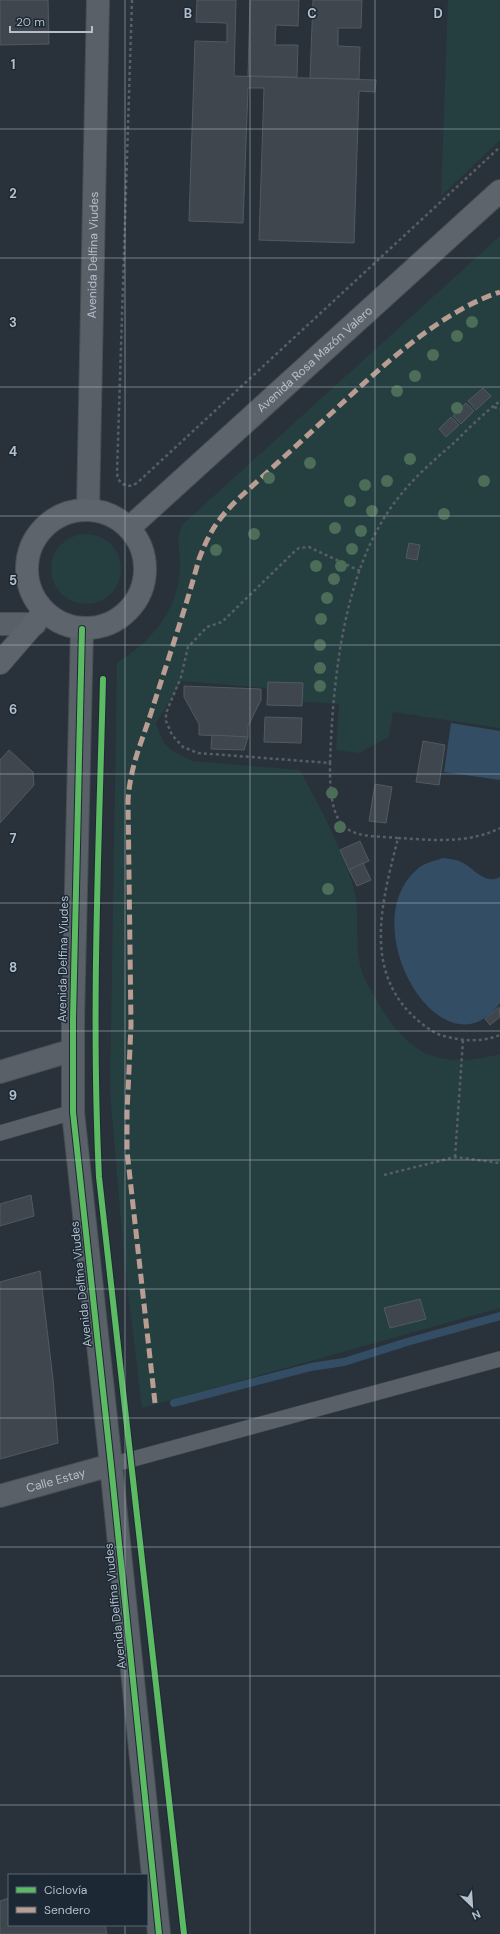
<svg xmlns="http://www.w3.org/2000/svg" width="500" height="1934" font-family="'DM Sans',sans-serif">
  <rect width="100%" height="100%" fill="#29323a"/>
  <g fill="#253f41">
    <path d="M448 0H500V140L441 196Z"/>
    <path d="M500 236V728L393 712 389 737 359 753 336 750 339 704 273 700 265 688 182 681 156 723 163 742 171 750 192 761 300 770C320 808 341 845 353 886 361 912 354 939 360 965 363 979 373 993 380 1006 411 1057 441 1069 500 1054V1308L142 1408 125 1267 110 1092 117 663C152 641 180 608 180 565 180 550 175 537 183 524Z"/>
    <circle cx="86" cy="569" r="35"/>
  </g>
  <g fill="#334d65">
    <path d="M451 723 500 731V780L444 772Z"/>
    <path d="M443 858C448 859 454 859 459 861 473 866 484 886 500 877V1003C442 1082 349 921 420 867 427 862 435 861 443 858Z"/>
  </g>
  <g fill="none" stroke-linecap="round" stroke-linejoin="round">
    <path stroke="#334d65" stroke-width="8" d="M174 1403 311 1367 344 1362 407 1342 500 1316"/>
  </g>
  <g fill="#3f464d" stroke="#515a61">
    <path d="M0 0H48L49 44 0 45Z"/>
    <path d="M197 0H236L234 76 376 80 375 92 359 91 354 243 259 240 264 88H248L243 223 189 221 195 41 227 42V23L196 22Z"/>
    <path d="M250 0H299L298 26 276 25 275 45H298L297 77 248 76Z"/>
    <path d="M313 0H362L361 28H338V46L360 47 359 79 310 78Z"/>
    <path d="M483 388 491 396 476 410 468 401Z"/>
    <path d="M466 403 474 411 461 424 453 416Z"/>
    <path d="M451 417 459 425 446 437 439 429Z"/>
    <path d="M409 543 420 545 417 560 406 558Z"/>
    <path d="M268 682 303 683 302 706 267 705Z"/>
    <path d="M184 686 261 689V700L248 726V737L199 735V724L184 697Z"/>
    <path d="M265 717 302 718 301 743 264 742Z"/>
    <path d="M212 735 248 737 244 750 211 749Z"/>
    <path d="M423 741 445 745 439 785 416 782Z"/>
    <path d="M9 750 33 772 34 785 0 823V760Z"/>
    <path d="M375 784 392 787 386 823 369 821Z"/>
    <path d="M360 841 369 861 349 870 340 850Z"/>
    <path d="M363 863 371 880 357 886 349 870Z"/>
    <path d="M499 1007 500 1017 490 1025 485 1019Z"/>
    <path d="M31 1195 34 1216 0 1226V1204Z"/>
    <path d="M40 1271 53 1379 58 1443 0 1459V1282Z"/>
    <path d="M420 1299 426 1319 390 1328 384 1308Z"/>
    <path d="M9 1898V1925H105L107 1934H0V1901Z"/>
  </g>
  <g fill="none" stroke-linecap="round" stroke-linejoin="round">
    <defs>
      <g id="service">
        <path d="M0 1133 73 1112"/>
        <path d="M111 1465 500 1359"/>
      </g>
      <g id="minor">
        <path d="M0 624H35"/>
        <path d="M0 1072 73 1050"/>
        <path id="s1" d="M0 1496 111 1465"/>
      </g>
      <g id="tertiary">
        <path id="s2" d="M88 510 98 0"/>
        <path d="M82 629 73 1019V1112L111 1465 159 1934"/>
      </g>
      <g id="secondary">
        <circle cx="86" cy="569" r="59"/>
        <path id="s3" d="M129 528 500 191"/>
        <path d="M0 663 44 612"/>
      </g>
    </defs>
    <use href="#service" stroke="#484e54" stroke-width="16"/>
    <use href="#minor" stroke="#484e54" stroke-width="24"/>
    <use href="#tertiary" stroke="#484e54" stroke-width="24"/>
    <use href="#secondary" stroke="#484e54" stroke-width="24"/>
    <g stroke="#575f65" stroke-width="2.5" stroke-dasharray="3 3" stroke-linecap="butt">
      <path d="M132 0 117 473 118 479C124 486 128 488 137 483L500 147"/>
      <path d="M494 407 500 409"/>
      <path d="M360 571 309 547 299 548 295 551 222 622 207 627 188 647 181 677 166 713V721L172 735 183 747 198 753 330 763C330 782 329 819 349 830 362 838 383 836 398 838 384 895 363 963 409 1012 417 1020 427 1029 438 1034 457 1041 481 1043 500 1035"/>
      <path d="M330 763C333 679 343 571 395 502 412 479 434 460 455 442 469 428 484 413 500 401"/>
      <path d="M398 838C431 840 469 844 500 828"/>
      <path d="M455 1157 463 1040"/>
      <path d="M384 1175 455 1157 500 1163"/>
    </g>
    <use href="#service" stroke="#5a6067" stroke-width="15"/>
    <use href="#minor" stroke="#5a6067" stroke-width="22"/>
    <use href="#tertiary" stroke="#5a6067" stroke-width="22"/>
    <use href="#secondary" stroke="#5e646c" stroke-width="22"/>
    <path stroke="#b99d93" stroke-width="5" stroke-dasharray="10 5" stroke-linecap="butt" d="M155 1403 127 1151V1113L131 1025 128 801C130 767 141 744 151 713 167 662 185 611 199 559 210 531 217 520 238 499 272 468 306 437 339 406 385 364 440 312 500 292"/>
    <defs>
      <g id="cycleway">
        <path d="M82 629 73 1019V1112L111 1465 159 1934"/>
        <path d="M103 679C99 845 91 1011 99 1177L184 1934"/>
      </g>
    </defs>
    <use href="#cycleway" stroke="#1c2935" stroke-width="8"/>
    <use href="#cycleway" stroke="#5cba63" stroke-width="6"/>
  </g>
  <g fill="#4c6d57">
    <circle cx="472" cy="322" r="6"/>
    <circle cx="457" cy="336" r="6"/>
    <circle cx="433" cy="355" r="6"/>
    <circle cx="415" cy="376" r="6"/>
    <circle cx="397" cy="391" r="6"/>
    <circle cx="457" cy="408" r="6"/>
    <circle cx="410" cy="459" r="6"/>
    <circle cx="310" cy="463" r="6"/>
    <circle cx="269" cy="478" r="6"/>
    <circle cx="387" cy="481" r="6"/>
    <circle cx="484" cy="481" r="6"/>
    <circle cx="365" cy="485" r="6"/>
    <circle cx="350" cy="501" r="6"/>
    <circle cx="372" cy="511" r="6"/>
    <circle cx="444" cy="514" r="6"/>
    <circle cx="335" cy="528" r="6"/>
    <circle cx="361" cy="531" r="6"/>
    <circle cx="254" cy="534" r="6"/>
    <circle cx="352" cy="549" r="6"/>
    <circle cx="216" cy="550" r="6"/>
    <circle cx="316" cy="566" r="6"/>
    <circle cx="341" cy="566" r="6"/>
    <circle cx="334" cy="579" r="6"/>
    <circle cx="327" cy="598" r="6"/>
    <circle cx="321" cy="619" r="6"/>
    <circle cx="320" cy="645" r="6"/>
    <circle cx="320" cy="668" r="6"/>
    <circle cx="320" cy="686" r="6"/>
    <circle cx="332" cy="793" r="6"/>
    <circle cx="340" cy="827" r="6"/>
    <circle cx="328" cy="889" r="6"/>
  </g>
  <path fill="none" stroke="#b3bfcb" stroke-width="1" stroke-opacity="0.55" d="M125 0V1875M250 0V1934M375 0V1934M0 129H500M0 258H500M0 387H500M0 516H500M0 645H500M0 774H500M0 903H500M0 1031H500M0 1160H500M0 1289H500M0 1418H500M0 1547H500M0 1676H500M0 1805H500M125 1925V1934"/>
  <g text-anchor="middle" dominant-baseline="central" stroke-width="3" stroke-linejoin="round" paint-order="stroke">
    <g font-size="12" fill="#b3bfcb" stroke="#1c2935">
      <text stroke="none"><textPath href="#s2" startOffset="255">Avenida Delfina Viudes</textPath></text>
      <text stroke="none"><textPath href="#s3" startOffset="251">Avenida Rosa Mazón Valero</textPath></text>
      <text transform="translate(63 959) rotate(-89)">Avenida Delfina Viudes</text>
      <text transform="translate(81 1284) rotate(-96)">Avenida Delfina Viudes</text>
      <text stroke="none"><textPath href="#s1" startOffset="58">Calle Estay</textPath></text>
      <text transform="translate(115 1606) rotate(-96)">Avenida Delfina Viudes</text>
    </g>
  </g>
  <g font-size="13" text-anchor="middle" font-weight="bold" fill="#b3bfcb" stroke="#1c2935" stroke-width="3" stroke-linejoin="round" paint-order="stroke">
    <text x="188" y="18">B</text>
    <text x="312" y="18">C</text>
    <text x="438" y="18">D</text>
    <text x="13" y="69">1</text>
    <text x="13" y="198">2</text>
    <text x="13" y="327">3</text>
    <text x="13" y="456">4</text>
    <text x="13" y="585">5</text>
    <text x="13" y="714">6</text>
    <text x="13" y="843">7</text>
    <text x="13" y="972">8</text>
    <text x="13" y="1100">9</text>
  </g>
  <rect x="8" y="1874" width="140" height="52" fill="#1c2935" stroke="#586571"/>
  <rect x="16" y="1887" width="20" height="6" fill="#5cba63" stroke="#586571"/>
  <text x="44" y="1894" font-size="12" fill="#b3bfcb">Ciclovía</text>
  <rect x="16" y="1907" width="20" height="6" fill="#b99d93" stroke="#586571"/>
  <text x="44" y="1914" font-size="12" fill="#b3bfcb">Sendero</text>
  <g transform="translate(472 1906) rotate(155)" stroke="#1c2935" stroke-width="3" paint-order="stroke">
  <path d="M0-3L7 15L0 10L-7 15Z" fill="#b3bfcb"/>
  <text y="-6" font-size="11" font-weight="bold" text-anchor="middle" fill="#b3bfcb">N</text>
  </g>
  <path d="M10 26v6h82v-6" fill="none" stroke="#b3bfcb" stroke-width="2"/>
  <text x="16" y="26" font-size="12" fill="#b3bfcb" stroke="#1c2935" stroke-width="3" paint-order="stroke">20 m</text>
</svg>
